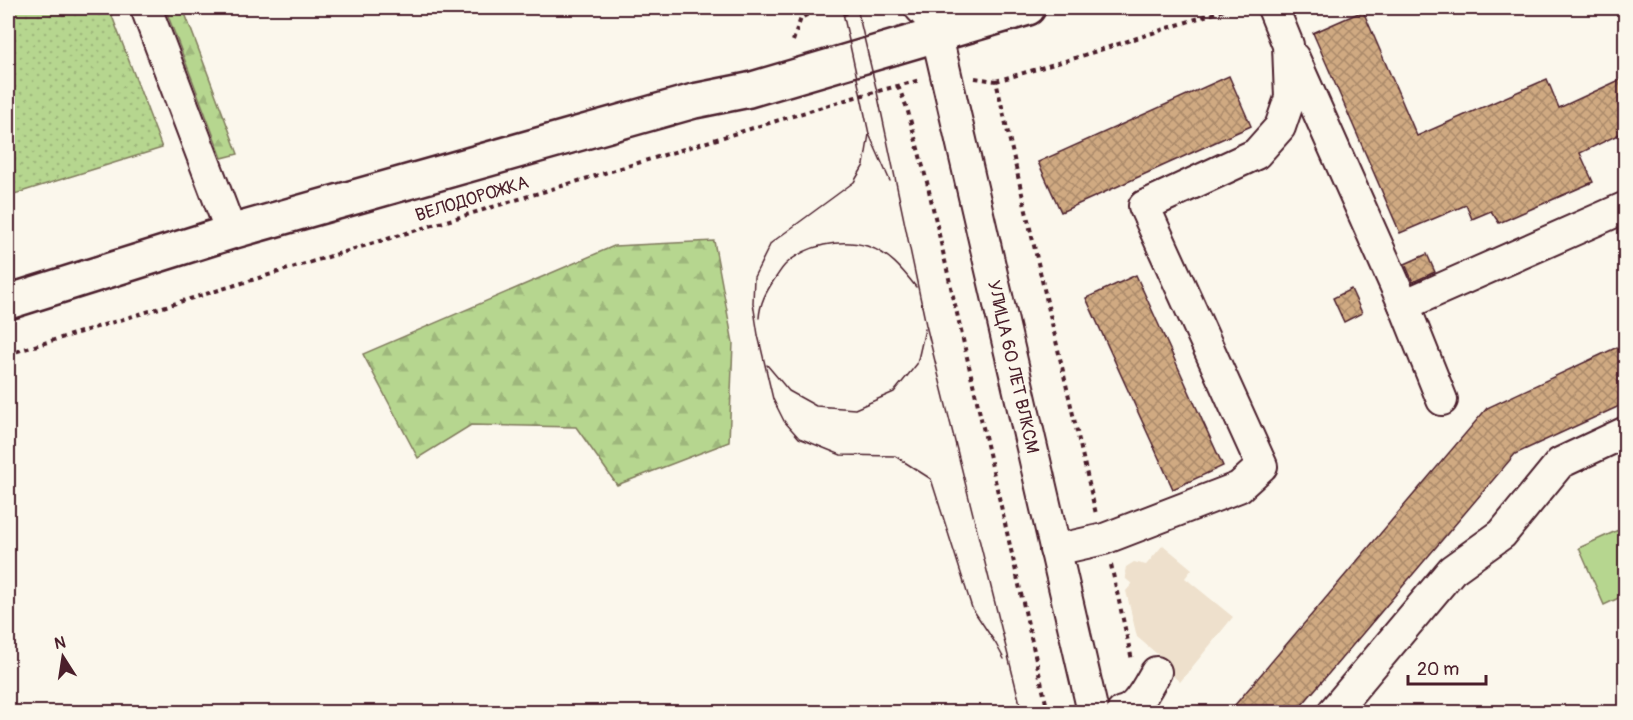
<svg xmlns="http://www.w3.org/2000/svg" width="1633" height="720" font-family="Pangolin,sans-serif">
  <defs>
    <pattern id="grass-dots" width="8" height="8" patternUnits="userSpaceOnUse" patternTransform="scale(1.5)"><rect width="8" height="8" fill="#b6d68f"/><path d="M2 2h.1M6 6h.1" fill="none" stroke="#9eb77c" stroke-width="1.8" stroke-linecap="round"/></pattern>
    <pattern id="forest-firs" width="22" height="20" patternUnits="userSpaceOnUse" patternTransform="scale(1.5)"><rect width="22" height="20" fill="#b6d68f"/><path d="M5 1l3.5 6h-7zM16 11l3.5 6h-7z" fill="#9eb77c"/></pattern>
    <pattern id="building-cross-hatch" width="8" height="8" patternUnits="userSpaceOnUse" patternTransform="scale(1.5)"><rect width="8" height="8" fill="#d0aa82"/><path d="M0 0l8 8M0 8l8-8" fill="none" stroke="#ab8a6b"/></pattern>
  </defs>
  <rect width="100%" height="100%" fill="#fbf7ec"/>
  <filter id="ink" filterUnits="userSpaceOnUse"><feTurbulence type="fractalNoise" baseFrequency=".0167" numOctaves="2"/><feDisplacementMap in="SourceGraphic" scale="12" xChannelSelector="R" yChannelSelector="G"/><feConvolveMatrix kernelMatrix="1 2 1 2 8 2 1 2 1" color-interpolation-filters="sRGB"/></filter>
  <g filter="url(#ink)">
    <path fill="#eee0cc" d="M1163 545 1192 569 1185 578 1233 617 1180 682 1165 669 1169 664 1137 637 1126 591 1132 584 1126 579 1125 572 1126 567 1134 562 1146 565Z"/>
    <path fill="url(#grass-dots)" stroke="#807a5d" stroke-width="1.5" d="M8 8H109L162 148 8 196Z"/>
    <g fill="url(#forest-firs)" stroke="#807a5d" stroke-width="1.5">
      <path d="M165 8H183L238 154 222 158Z"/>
      <path d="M714 241 733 343 729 442 617 485 576 427 471 425 418 458 363 354 614 246Z"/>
    </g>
    <path fill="#b6d68f" stroke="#807a5d" stroke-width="1.5" d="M1625 527V595L1604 605 1579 548Z"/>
    <g fill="url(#building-cross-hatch)" stroke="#4a1f2b" stroke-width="1.5">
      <path d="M1363 11 1417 136 1547 79 1559 108 1626 77V131L1580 153 1593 182 1499 223 1491 211 1472 219 1466 205 1400 233 1313 33Z"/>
      <path d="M1229 76 1251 126 1061 212 1038 162Z"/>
      <path d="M1427 254 1435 272 1413 282 1405 264Z"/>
      <path d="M1136 275 1223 466 1173 489 1086 298Z"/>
      <path d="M1351 289 1362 313 1344 322 1333 298Z"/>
      <path d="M1626 343V403L1515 454 1296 712H1229L1487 408Z"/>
    </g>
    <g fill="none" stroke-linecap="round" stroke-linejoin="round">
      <defs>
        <g id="minor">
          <path d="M146 8 231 232"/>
          <path d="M920 8 933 21 937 36 1093 712"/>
          <path d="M1294 58 1404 305 1442 400"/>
          <path d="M1404 305 1626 207"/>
          <path d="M1055 550 1104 539 1239 487 1262 466 1144 206 1256 154 1280 127 1290 98 1288 45 1273 8"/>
          <path d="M1122 712C1138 709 1148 685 1156 672"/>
          <path d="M1333 712 1452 570 1502 534 1560 463 1626 432"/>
        </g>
        <path id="major" d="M8 302 231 232 694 101 749 90 1028 8"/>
      </defs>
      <use href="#minor" stroke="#4a1f2b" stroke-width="34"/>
      <use href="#major" stroke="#4a1f2b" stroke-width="38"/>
      <g stroke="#4a1f2b" stroke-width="4" stroke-dasharray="4.5 4.5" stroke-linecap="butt">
        <path d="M836 8 844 14 858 8"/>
        <path d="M793 41 801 18 821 8"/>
        <path d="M975 78 996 81 1096 514"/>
        <path d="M996 81 1075 58 1230 8"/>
        <path d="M898 86 907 108 927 182 1048 712"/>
        <path d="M8 354 852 98 920 80"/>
        <path d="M1111 565 1132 660"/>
      </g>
      <use href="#minor" stroke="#fbf7ec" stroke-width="30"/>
      <use href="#major" stroke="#fbf7ec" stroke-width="33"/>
      <g stroke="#4a1f2b" stroke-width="1.5">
        <path d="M842 8 869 134 890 181"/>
        <path d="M857 8 877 92 926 325 1022 712"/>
        <path d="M869 134 864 165 854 182 771 243 754 277 753 303 758 335 773 399 784 421 799 438 841 455 895 456 931 479 972 608 996 644 1004 659"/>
        <path d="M759 318C760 303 766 292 774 280 778 275 781 269 785 265 805 245 841 238 867 246 889 253 902 269 916 287"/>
        <path d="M767 365 789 391 816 406 855 409 894 392 917 364 925 329"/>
      </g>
    </g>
  </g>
  <g text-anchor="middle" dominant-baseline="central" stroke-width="4.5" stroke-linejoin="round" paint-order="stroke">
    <g font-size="18" fill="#4a1f2b" stroke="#fbf7ec">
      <text transform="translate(472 199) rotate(-17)">ВЕЛОДОРОЖКА</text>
      <text transform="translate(1013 367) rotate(77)">УЛИЦА 60 ЛЕТ ВЛКСМ</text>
    </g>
  </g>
  <rect width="1633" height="720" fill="none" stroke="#fbf7ec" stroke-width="30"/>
  <rect x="15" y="15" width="1603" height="690" fill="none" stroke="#4a1f2b" stroke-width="2" filter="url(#ink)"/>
  <g transform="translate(63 657) rotate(348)" stroke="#fbf7ec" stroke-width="4.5" paint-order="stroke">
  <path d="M0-4.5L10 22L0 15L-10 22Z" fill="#4a1f2b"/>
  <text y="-9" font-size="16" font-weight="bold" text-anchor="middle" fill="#4a1f2b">N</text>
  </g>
  <path d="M1408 675v9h78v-9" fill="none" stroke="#4a1f2b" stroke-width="3"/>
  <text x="1417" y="675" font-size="18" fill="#4a1f2b" stroke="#fbf7ec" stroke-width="4.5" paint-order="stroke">20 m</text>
</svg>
